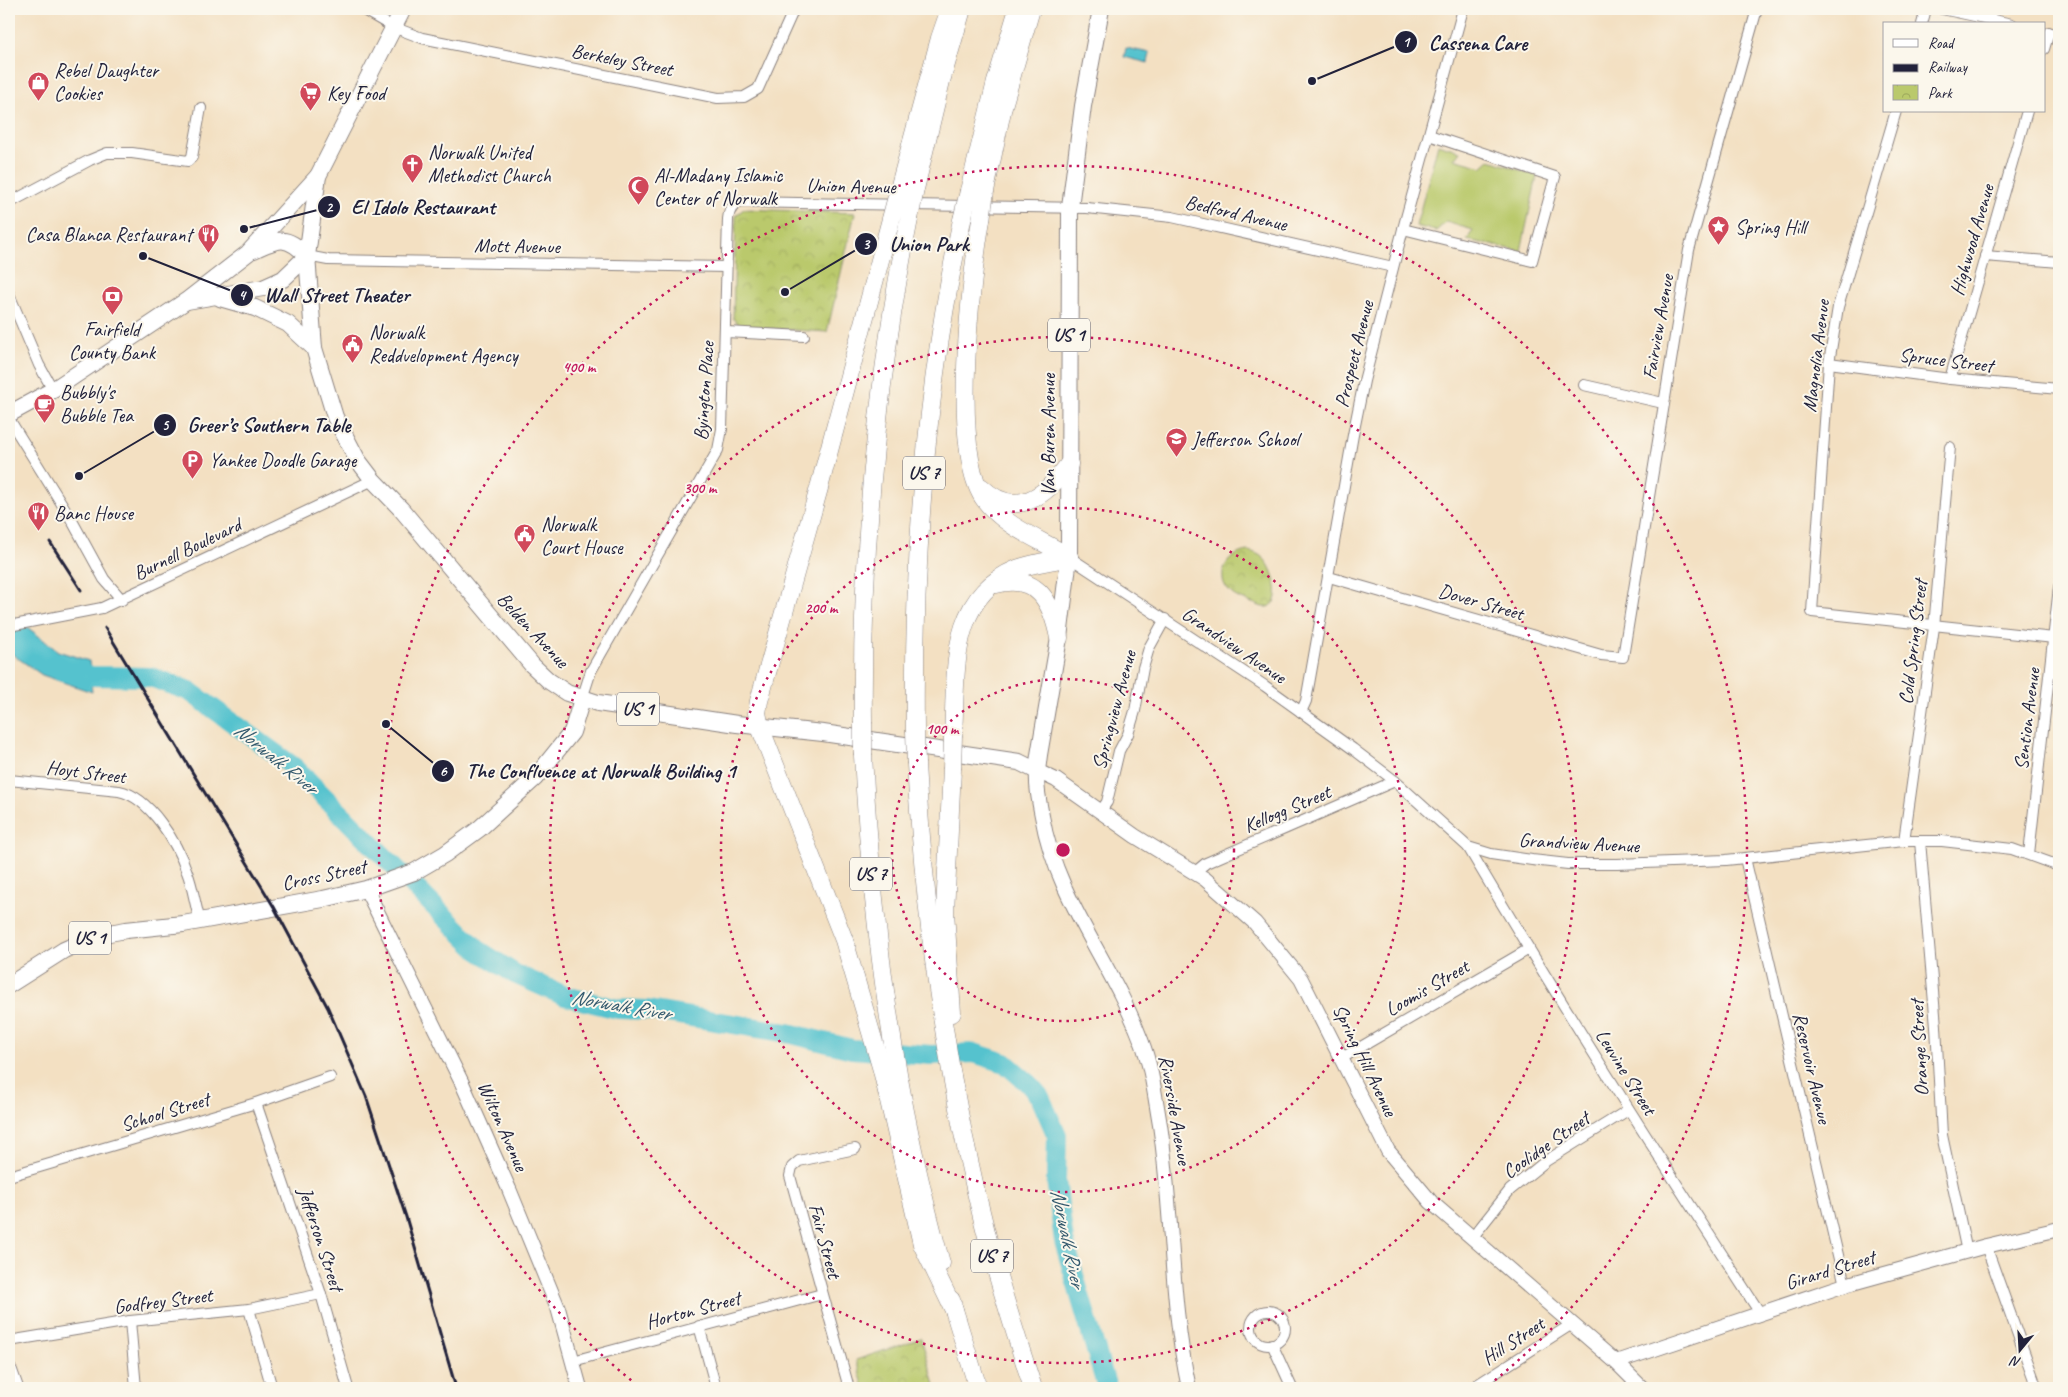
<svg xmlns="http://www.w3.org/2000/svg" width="2068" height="1397" font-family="Caveat,sans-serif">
  <defs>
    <pattern id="park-crowns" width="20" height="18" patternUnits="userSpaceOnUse" patternTransform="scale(1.25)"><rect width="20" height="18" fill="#bac96c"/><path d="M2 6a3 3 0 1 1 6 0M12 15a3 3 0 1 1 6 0" fill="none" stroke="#a0ac5e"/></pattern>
  </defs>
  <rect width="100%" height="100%" fill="#fbf7ec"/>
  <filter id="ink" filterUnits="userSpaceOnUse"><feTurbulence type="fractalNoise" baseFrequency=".02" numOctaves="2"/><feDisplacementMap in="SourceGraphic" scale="10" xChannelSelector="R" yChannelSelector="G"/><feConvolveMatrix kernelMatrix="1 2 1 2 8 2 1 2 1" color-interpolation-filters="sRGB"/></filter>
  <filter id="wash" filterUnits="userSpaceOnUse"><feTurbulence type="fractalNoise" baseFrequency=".0096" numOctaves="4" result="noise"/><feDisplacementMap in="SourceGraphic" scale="20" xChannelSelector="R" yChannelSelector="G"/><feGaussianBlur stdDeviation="1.12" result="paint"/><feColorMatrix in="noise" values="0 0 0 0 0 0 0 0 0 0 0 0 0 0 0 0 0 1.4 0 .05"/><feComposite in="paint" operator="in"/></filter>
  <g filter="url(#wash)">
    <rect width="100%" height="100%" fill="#f3e0c2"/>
    <path fill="#bac96c" stroke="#6e7654" d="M1438 144 1460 151 1454 159 1482 167 1490 160 1537 176 1521 251 1467 240 1473 230 1446 222 1436 231 1416 226Z"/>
    <g fill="url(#park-crowns)" stroke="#6e7654">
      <path d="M744 209 855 213 827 332 742 327 733 319 736 215Z"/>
      <path d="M1248 551C1254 552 1261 555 1265 560 1273 568 1285 603 1267 607 1261 608 1257 604 1252 603 1245 600 1236 598 1231 593 1213 577 1227 553 1248 551Z"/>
      <path d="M921 1338 936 1388H864L856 1360Z"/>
    </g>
    <g fill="#55c2ce" stroke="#3c7284">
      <path d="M1126 48 1150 53 1148 63 1124 57Z"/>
      <path d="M9 613 58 651 89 661 92 692 42 675 9 652Z"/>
    </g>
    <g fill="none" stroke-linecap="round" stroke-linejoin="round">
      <path stroke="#55c2ce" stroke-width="20" d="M65 668 91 676 151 677 189 691 294 767 478 950 515 974 565 996 618 1009 648 1010 788 1033 852 1049 931 1055 974 1053 1005 1063 1028 1083 1040 1097 1057 1136 1056 1180 1064 1241 1107 1388"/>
    </g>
  </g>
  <g filter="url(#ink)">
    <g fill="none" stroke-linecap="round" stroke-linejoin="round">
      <defs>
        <g id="street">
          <path d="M362 9 393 27 422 38 718 98 744 97 758 89 794 9"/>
          <path d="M1942 9 2012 24"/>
          <path d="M1922 24 1926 9"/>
          <path d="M2044 49 2049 32"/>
          <path d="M1896 111 1838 307 1829 363 1812 612 2054 638"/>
          <path d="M9 203 90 160 107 153H132L188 161 192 157 201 108"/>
          <path d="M1403 229 1532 261 1555 177 1429 135"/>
          <path d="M307 256 328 260 726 267"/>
          <path d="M1985 256 2059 262"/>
          <path d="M9 294 39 365 53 390"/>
          <path d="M726 332 804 336"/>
          <path d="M1829 363 1950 379 2059 389"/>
          <path d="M1950 379 2027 111"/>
          <path d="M1584 385 1663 403"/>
          <path d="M9 419 70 517 104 579 122 600"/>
          <path d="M1069 557 1265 686 1353 749 1395 781 1468 847 1491 854 1532 860 1568 864H1617L1726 860 1904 841H1942L2012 849 2059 866"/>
          <path d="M1329 577 1601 655 1623 657 1689 250 1757 9"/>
          <path d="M102 608 373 480"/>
          <path d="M582 699 591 671 718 450 722 429 728 219C729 209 734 203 743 202L1087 208 1172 217 1393 267"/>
          <path d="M1301 712 1306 701 1353 435 1364 381 1403 229 1463 9"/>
          <path d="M9 780 119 791C150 797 177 843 187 872 193 887 195 905 200 921"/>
          <path d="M1100 812 1107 802 1119 751 1128 734 1135 711 1143 668 1149 648 1165 619"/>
          <path d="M1904 841 1934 627 1950 447"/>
          <path d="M1920 841 1936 1026 1942 1135 1967 1252"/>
          <path d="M1468 847C1561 1005 1660 1159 1760 1313"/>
          <path d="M2029 854 2059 587"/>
          <path d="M1745 858 1845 1285"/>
          <path d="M1195 872 1206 863 1395 781"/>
          <path d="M1342 1058 1529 949"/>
          <path d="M256 1103 321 1294 348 1388"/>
          <path d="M9 1176 256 1103 330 1077"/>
          <path d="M1472 1238 1510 1190 1546 1161 1628 1110"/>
          <path d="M1986 1246 2037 1388"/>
          <path d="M249 1309 272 1388"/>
          <circle cx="1268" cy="1328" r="17"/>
          <path d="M130 1321 136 1388"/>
          <path d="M699 1326 716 1388"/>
          <path d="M9 1341 130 1321 249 1309 321 1294"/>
          <path d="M1272 1344 1292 1388"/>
          <path d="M573 1361 822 1294"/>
          <path d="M849 1388 790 1176 792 1167 799 1161 855 1149"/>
          <path d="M1472 1388 1572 1324"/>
        </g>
        <g id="secondary">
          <path d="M366 889 462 1083 509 1189 558 1308 580 1388"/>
          <path d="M1616 1362 1845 1285 1986 1246 2059 1229"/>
          <path d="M1189 1388C1170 1302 1173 1212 1160 1125 1155 1097 1152 1067 1141 1040 1112 963 1056 898 1042 816 1039 801 1036 787 1037 771L1056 780 1135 836 1205 879 1255 923 1301 979 1388 1151 1431 1202 1616 1362 1642 1388"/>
        </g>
        <g id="primary">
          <path d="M403 9 318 176 307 256 314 348 335 417 357 459 373 480 401 509 532 665 549 681 567 693 598 703 737 724 823 733 1019 762 1037 771 1039 755 1059 638 1069 557 1070 207 1083 106 1101 9"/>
          <path d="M254 250C279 238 287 235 307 256"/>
          <path d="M220 298 255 308 288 324 314 348"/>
          <path d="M187 301 263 288 283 279 307 256"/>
          <path d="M9 414 53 390 186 301 248 253 318 176"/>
          <path d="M9 985 64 950 98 935 126 930 183 924 323 899 366 889 414 872 445 854 479 829 535 778 572 732 582 699"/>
          <path d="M9 1371 15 1388"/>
        </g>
        <g id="highway">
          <path d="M899 189 940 38 950 9"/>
          <path d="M915 189 941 81 962 9"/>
          <path d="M969 191 996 82 1018 9"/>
          <path d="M985 191 1003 106 1031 9"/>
          <path d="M891 219 819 488 759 701 757 713 760 727 844 940 882 1070 922 1244 954 1310"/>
          <path d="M981 220C971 278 950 454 985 500 1006 528 1040 539 1069 557"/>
          <path d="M981 487C1016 521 1047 495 1069 464"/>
          <path d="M996 584C1038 573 1052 603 1059 638"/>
          <path d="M863 722C861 552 876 385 909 219"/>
          <path d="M915 730C913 559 925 387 962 220"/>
          <path d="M953 735C957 674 947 598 1017 569 1033 563 1052 561 1069 557"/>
          <path d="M863 755C872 927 894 1097 941 1263"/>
          <path d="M916 764C925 927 948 1089 990 1248 1003 1295 1018 1342 1033 1388"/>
          <path d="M952 1013 945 912 952 769"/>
          <path d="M951 1300 978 1388"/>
        </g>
      </defs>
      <use href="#street" stroke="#8a817e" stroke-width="12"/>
      <use href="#secondary" stroke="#8a817e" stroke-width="16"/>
      <use href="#primary" stroke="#8a817e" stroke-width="18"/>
      <use href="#highway" stroke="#8a817e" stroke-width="19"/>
      <use href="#street" stroke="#fff" stroke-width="10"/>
      <use href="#secondary" stroke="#fff" stroke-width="14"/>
      <use href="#primary" stroke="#fff" stroke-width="16"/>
      <use href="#highway" stroke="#fff" stroke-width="18"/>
      <g stroke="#22223b" stroke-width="3">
        <path d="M50 542 81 590"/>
        <path d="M105 628 274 907 328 1008 366 1096 406 1217 456 1388"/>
      </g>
      <defs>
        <path id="street-bridge" d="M9 626 102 608"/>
        <g id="highway-bridge">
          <path d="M891 219 899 189"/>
          <path d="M909 219 915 189"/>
          <path d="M962 220 969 191"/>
          <path d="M981 220 985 191"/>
          <path d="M863 722V755"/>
          <path d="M915 730 916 764"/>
          <path d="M952 769 953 735"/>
        </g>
      </defs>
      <use href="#street-bridge" stroke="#8a817e" stroke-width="12" stroke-linecap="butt"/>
      <use href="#highway-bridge" stroke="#8a817e" stroke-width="19" stroke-linecap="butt"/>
      <use href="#street-bridge" stroke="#fff" stroke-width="10"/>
      <use href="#highway-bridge" stroke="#fff" stroke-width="18"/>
    </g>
  </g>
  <g fill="none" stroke="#c2185b" stroke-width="2.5" stroke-dasharray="2.5 5">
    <circle cx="1063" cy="850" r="171"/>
    <circle cx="1063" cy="850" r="342"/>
    <circle cx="1063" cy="850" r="513"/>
    <path d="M637 1385A684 684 0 1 1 1489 1385"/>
  </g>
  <defs>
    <symbol id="shop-pin" viewBox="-11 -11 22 30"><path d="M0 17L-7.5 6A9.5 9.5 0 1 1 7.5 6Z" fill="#d1495b" stroke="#fbf7ec"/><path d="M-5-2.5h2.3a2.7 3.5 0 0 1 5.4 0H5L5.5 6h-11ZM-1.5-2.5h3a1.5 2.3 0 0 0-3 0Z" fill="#fff"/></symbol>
    <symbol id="supermarket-pin" viewBox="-11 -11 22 30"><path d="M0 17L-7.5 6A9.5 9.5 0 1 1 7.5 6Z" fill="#d1495b" stroke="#fbf7ec"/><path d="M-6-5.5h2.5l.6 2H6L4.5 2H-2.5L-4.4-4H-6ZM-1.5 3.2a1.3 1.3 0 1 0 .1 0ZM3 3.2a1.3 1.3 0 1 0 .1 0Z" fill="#fff"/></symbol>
    <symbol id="church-pin" viewBox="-11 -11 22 30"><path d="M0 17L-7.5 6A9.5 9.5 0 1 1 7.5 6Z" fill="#d1495b" stroke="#fbf7ec"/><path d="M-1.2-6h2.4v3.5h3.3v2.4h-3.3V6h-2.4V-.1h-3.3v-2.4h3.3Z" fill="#fff"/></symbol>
    <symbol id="mosque-pin" viewBox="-11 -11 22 30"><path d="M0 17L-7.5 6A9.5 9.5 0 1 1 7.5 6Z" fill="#d1495b" stroke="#fbf7ec"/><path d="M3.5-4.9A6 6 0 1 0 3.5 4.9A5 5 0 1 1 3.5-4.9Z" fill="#fff"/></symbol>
    <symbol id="sight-pin" viewBox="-11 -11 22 30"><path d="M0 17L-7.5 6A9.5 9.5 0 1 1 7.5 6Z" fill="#d1495b" stroke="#fbf7ec"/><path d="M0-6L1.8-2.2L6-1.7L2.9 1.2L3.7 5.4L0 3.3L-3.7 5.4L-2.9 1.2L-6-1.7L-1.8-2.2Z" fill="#fff"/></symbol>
    <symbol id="restaurant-pin" viewBox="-11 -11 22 30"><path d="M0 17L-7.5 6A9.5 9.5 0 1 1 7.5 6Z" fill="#d1495b" stroke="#fbf7ec"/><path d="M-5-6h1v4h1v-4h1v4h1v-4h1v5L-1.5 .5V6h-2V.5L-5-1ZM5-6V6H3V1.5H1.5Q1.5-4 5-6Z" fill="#fff"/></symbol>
    <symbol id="bank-pin" viewBox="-11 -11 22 30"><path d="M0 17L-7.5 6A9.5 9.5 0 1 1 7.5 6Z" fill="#d1495b" stroke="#fbf7ec"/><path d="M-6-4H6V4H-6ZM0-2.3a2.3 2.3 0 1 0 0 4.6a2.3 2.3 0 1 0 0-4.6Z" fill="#fff"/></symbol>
    <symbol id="civic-pin" viewBox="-11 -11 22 30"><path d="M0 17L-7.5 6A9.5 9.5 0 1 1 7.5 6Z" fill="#d1495b" stroke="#fbf7ec"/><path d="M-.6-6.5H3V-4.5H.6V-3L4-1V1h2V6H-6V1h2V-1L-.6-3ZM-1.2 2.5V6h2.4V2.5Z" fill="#fff"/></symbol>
    <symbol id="cafe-pin" viewBox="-11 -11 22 30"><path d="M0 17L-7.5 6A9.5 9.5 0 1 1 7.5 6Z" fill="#d1495b" stroke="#fbf7ec"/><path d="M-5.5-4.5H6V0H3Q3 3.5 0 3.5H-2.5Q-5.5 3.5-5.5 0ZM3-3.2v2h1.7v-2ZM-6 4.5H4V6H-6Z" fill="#fff"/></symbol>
    <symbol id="school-pin" viewBox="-11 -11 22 30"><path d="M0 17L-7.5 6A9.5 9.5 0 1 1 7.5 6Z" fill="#d1495b" stroke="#fbf7ec"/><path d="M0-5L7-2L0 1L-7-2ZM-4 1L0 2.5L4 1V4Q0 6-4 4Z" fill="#fff"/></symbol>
    <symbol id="parking-pin" viewBox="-11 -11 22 30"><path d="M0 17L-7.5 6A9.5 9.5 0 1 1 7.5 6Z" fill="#d1495b" stroke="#fbf7ec"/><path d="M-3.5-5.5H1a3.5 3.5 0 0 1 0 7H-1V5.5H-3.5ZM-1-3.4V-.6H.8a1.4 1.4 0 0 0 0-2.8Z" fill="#fff"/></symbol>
  </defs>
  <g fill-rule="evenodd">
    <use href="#shop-pin" x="26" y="70" width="25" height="34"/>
    <use href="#supermarket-pin" x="298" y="80" width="25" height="34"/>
    <use href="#church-pin" x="400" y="152" width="25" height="34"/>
    <use href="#mosque-pin" x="626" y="174" width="25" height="34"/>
    <use href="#sight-pin" x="1706" y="214" width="25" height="34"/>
    <use href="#restaurant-pin" x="196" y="222" width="25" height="34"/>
    <use href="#bank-pin" x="100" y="284" width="25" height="34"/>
    <use href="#civic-pin" x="340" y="332" width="25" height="34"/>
    <use href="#cafe-pin" x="32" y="392" width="25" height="34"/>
    <use href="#school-pin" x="1164" y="426" width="25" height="34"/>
    <use href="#parking-pin" x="180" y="448" width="25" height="34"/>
    <use href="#restaurant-pin" x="26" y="500" width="25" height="34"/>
    <use href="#civic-pin" x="512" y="522" width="25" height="34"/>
  </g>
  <g text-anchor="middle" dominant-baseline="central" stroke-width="4" stroke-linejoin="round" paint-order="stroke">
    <g fill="#fbf7ec" stroke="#636270" stroke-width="1">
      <rect x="1048" y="318.5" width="42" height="33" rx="4"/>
      <rect x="903" y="456.5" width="42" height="33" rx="4"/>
      <rect x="617" y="692.5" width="42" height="33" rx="4"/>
      <rect x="850" y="857.5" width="42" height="33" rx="4"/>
      <rect x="69" y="921.5" width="42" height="33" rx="4"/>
      <rect x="971" y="1239.5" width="42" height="33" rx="4"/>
    </g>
    <g font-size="19" font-weight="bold" fill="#22223b">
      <text x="1069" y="335">US 1</text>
      <text x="924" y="473">US 7</text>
      <text x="638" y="709">US 1</text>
      <text x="871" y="874">US 7</text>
      <text x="90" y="938">US 1</text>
      <text x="992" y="1256">US 7</text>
    </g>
    <g font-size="20" fill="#22223b" stroke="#fbf7ec">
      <text transform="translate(622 60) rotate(11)">Berkeley Street</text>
      <text transform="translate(851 186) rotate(1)">Union Avenue</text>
      <text transform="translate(1236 213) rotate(13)">Bedford Avenue</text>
      <text transform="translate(1972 240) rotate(-74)">Highwood Avenue</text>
      <text transform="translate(517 246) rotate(1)">Mott Avenue</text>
      <text transform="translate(1658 327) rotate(-80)">Fairview Avenue</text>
      <text transform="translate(1354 354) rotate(-76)">Prospect Avenue</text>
      <text transform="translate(1816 356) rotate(-83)">Magnolia Avenue</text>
      <text transform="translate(1946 360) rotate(7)">Spruce Street</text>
      <text transform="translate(704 391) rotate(-86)">Byington Place</text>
      <text transform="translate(1048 435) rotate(-90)">Van Buren Avenue</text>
      <text transform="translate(187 549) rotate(-26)">Burnell Boulevard</text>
      <text transform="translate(1481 602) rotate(16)">Dover Street</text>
      <text transform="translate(533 630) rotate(47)">Belden Avenue</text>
      <text transform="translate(1913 642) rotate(-83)">Cold Spring Street</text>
      <text transform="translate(1234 645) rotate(34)">Grandview Avenue</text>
      <text transform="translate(1114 710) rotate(-75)">Springview Avenue</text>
      <text transform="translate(2027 719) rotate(-83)">Sention Avenue</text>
      <text transform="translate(86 772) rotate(7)">Hoyt Street</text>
      <text transform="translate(1287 809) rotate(-23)">Kellogg Street</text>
      <text transform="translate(1579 843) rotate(3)">Grandview Avenue</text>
      <text transform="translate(324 875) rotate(-12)">Cross Street</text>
      <text transform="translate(1427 988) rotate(-30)">Loomis Street</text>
      <text transform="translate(1919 1048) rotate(-93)">Orange Street</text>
      <text transform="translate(1365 1060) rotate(64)">Spring Hill Avenue</text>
      <text transform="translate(1812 1068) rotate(77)">Reservoir Avenue</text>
      <text transform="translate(1626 1072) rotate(58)">Leuvine Street</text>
      <text transform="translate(1175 1110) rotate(80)">Riverside Avenue</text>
      <text transform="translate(165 1112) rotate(-17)">School Street</text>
      <text transform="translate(503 1126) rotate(66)">Wilton Avenue</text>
      <text transform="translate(1546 1145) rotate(-35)">Coolidge Street</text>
      <text transform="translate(321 1239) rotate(72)">Jefferson Street</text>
      <text transform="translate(825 1241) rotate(75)">Fair Street</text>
      <text transform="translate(1830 1270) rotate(-17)">Girard Street</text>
      <text transform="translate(163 1301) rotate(-7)">Godfrey Street</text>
      <text transform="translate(693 1310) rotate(-15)">Horton Street</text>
      <text transform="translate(1513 1341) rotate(-33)">Hill Street</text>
    </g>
    <g font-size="20" fill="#22223b" stroke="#fbf7ec" text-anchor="start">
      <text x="54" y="70">Rebel Daughter<tspan x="54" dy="23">Cookies</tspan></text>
      <text x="327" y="93">Key Food</text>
      <text x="428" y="152">Norwalk United<tspan x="428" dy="23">Methodist Church</tspan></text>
      <text x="654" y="175">Al-Madany Islamic<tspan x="654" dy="23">Center of Norwalk</tspan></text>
      <text x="1735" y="227">Spring Hill</text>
      <text x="192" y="234" text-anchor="end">Casa Blanca Restaurant</text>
      <text x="112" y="329" text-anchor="middle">Fairfield<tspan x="112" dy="23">County Bank</tspan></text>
      <text x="369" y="332">Norwalk<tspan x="369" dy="23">Reddvelopment Agency</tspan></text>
      <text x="60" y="392">Bubbly's<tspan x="60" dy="23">Bubble Tea</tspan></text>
      <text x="1192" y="439">Jefferson School</text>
      <text x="209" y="460">Yankee Doodle Garage</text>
      <text x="54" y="513">Banc House</text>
      <text x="541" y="524">Norwalk<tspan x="541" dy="23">Court House</tspan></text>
    </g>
    <g font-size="21" font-style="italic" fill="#345a6e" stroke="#fbf7ec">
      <text transform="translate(276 758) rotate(39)">Norwalk River</text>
      <text transform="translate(621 1005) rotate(10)">Norwalk River</text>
      <text transform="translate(1068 1238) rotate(78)">Norwalk River</text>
    </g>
  </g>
  <circle cx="1063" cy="850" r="8" fill="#c2185b" stroke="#fbf7ec" stroke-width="2.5"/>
  <g font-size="15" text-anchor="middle" font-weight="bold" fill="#c2185b" stroke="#fbf7ec" stroke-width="4" stroke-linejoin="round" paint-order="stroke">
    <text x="579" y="372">400 m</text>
    <text x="700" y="493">300 m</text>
    <text x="821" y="613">200 m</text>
    <text x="942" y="734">100 m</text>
  </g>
  <path fill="none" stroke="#22223b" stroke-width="2" d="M1312 81L1406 42M244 229L329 207M785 292L866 244M143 256L242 295M79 476L165 425M386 724L443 771"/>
  <g fill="#22223b" stroke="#fbf7ec" stroke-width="2">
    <circle cx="1312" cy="81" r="5"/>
    <circle cx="244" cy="229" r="5"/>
    <circle cx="785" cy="292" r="5"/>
    <circle cx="143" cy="256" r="5"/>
    <circle cx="79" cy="476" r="5"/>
    <circle cx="386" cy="724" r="5"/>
    <circle cx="1406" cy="42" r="12"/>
    <circle cx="329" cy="207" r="12"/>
    <circle cx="866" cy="244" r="12"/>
    <circle cx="242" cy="295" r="12"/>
    <circle cx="165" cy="425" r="12"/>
    <circle cx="443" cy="771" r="12"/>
  </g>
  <g font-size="15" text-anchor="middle" font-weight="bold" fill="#fff">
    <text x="1406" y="47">1</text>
    <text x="329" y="212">2</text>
    <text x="866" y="249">3</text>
    <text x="242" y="300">4</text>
    <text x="165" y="430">5</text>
    <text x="443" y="776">6</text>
  </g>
  <g font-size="21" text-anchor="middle" font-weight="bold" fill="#22223b" stroke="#fbf7ec" stroke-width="4" stroke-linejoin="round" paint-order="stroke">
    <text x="1478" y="50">Cassena Care</text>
    <text x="423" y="214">El Idolo Restaurant</text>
    <text x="929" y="251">Union Park</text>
    <text x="337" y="302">Wall Street Theater</text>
    <text x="269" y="432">Greer’s Southern Table</text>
    <text x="601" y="778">The Confluence at Norwalk Building 1</text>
  </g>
  <rect width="2068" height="1397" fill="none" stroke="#fbf7ec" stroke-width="30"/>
  <rect x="1883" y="22" width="162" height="90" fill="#fbf7ec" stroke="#a4a2a5"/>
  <rect x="1893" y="39" width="25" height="8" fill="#ffffff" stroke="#a4a2a5"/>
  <text x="1928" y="48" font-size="15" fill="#22223b">Road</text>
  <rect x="1893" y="64" width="25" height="8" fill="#22223b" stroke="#a4a2a5"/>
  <text x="1928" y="72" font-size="15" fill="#22223b">Railway</text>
  <rect x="1893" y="85" width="25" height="15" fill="url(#park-crowns)" stroke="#a4a2a5"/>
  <text x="1928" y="98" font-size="15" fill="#22223b">Park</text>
  <g transform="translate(2020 1350) rotate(198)" stroke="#fbf7ec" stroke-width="4" paint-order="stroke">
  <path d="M0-4L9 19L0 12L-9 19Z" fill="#22223b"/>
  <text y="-8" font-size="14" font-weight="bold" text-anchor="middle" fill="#22223b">N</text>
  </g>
</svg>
